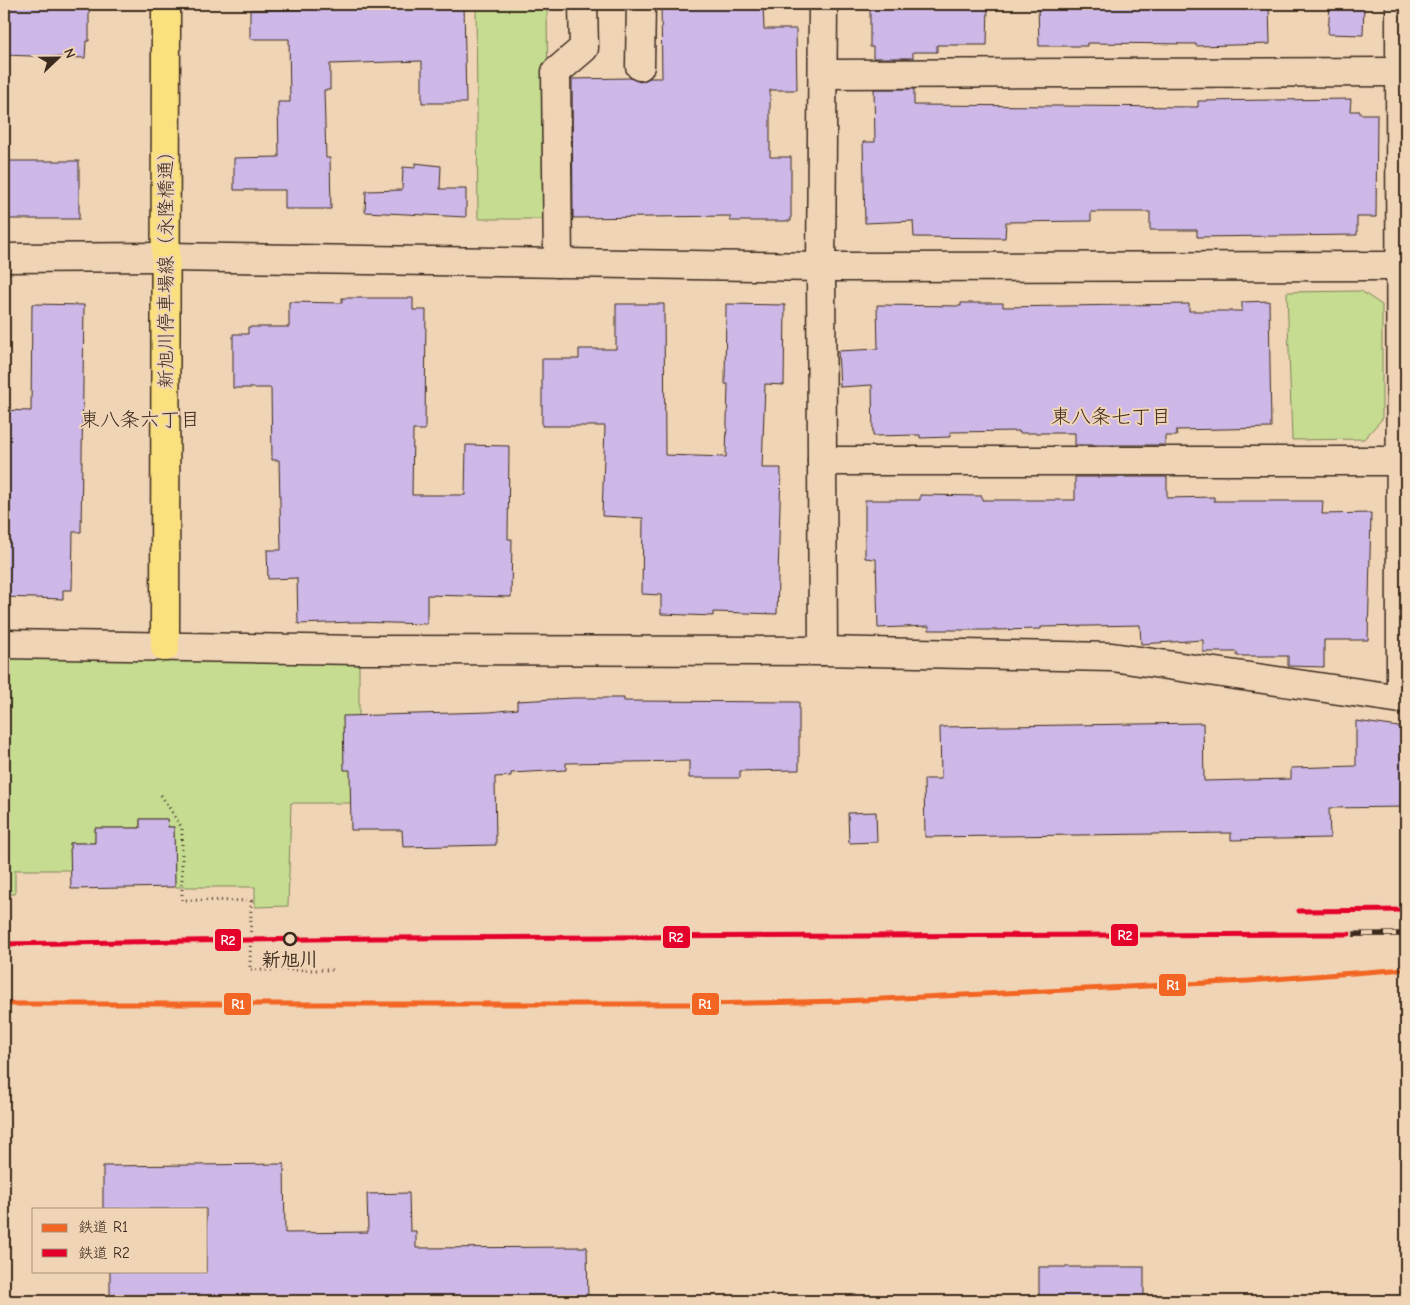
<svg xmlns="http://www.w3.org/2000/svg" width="1410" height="1305" font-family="'Comic Neue','Klee One',sans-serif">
  <rect width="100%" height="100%" fill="#f0d4b6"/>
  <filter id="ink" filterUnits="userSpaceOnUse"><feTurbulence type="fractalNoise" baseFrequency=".02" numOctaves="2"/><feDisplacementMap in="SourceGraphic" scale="10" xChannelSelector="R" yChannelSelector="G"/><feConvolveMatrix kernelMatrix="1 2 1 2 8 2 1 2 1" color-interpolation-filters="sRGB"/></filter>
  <g filter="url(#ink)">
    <g fill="#c5dc91" stroke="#808358">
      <path d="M476 4H547L549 219H478Z"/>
      <path d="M1361 291 1382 305V419L1364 439 1292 440 1287 292Z"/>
      <path d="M4 644 359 650V803H291L288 906 255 907V887H175L174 827H168L167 819H140V828H95V843H70L71 870H15V894H4Z"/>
    </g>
    <g fill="#ceb8e8" stroke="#3b2a1e">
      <path d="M4 4H89V41H86L85 58 4 55Z"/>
      <path d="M338 4H464L466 103H422V61L330 64V90H324L326 158H330L331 209H285V190H234V158L279 157 278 102H290L289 39H250V10L338 9Z"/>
      <path d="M661 4H763L764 29H796L797 90H770V157H791V221H730V216L573 218 572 79 630 78 640 82 649 78H662Z"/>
      <path d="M870 4H988L987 45H937V52H913V58H873V47H870Z"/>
      <path d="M1038 4H1269L1270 44 1196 46V44L1087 43V46H1039Z"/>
      <path d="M1330 4H1364L1363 35 1328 34Z"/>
      <path d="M874 89H914V105L1198 107V101L1351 99 1350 111H1360V114H1377L1376 217H1357V235L1197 237V230H1150V212H1091V221L1006 222 1005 238 914 237 913 221 865 223 863 142H875Z"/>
      <rect x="4" y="161" width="75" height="58"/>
      <path d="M415 163 441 166 440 189H466V217L365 212 366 191 402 190 403 167 415 168Z"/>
      <path d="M342 298H413V310H426L425 430H413L412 495H465L466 445 509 446 508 539H512L511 597 427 595V624L355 622 298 624 297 578 268 579 267 550H281L279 460H272L271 388H233V334H248V327H289V302L342 303Z"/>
      <path d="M1269 301 1271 428 1176 430 1177 436H1165V445H1075V433H1019V431L950 432V437L920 438V435L873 436 872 385 840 387 838 351 878 349 877 305 961 306V303H1003V307L1189 304V311H1242V302Z"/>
      <path d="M32 304 84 305 81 532H73L72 590H63V599L4 597V410L31 411Z"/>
      <path d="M616 304H664L665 455 726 457 728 384H725L726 304 785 305 784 385 765 384 762 468H781L777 614 713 612V616L661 614V595L642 594 643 518 602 516 605 426H542V359H579V349H616Z"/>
      <path d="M1075 477H1167V498L1214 497V501H1323L1322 514 1371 513 1368 640H1324V667L1288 666V656H1237V652H1203V640L1141 644 1140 625 1041 627V629L995 630H929V626L878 628 876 559 865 558V500H920V495L982 496V500H1075Z"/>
      <path d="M573 698H624V701L799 702V770L740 771V778H689V761L566 763V770L511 773V776L495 777 496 845 403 847 402 830H351L350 770H344L343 716 490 712 517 709V701Z"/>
      <path d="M1356 721 1406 728V807L1329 808 1330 838 1231 840V833L925 837 924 779H941L940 727 1203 723 1204 781 1291 779V768L1356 766Z"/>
      <path d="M876 812 877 842 849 843 848 813Z"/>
      <path d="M140 819H167L168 827H174L175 887 71 889 70 843H95V828H140Z"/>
      <path d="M284 1164 285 1233 368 1232 367 1194 409 1193 410 1231H416V1248L587 1247 588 1301H110V1271H206V1209H103V1166Z"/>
      <rect x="1039" y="1267" width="105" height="34"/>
    </g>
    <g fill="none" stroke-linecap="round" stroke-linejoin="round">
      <defs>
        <g id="minor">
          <path d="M823 4 821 267 823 651"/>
          <path d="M640 66 641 4"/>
          <path d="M824 74 1400 72"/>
          <path d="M4 258 167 257 821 267 1400 266"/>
          <path d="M558 263 556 72 584 48 583 4"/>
          <path d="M822 461H1400"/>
          <path d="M4 644 359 650 823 651 1112 657 1401 699 1400 4"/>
        </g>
        <path id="major" d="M165 647 166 4"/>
      </defs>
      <use href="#minor" stroke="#3b2a1e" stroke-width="31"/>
      <use href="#major" stroke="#3b2a1e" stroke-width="31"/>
      <path stroke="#3b2a1e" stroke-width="3" stroke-dasharray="1 4" stroke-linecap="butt" d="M161 795 182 828V900L251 901 250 970H335"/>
      <use href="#minor" stroke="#f0d4b6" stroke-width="28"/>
      <use href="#major" stroke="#fbe080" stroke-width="28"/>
      <defs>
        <path id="rail" d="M373 938 1406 934"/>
      </defs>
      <use href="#rail" stroke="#3b2a1e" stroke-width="5.5"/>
      <use href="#rail" stroke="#f0d4b6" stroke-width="4" stroke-dasharray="11" stroke-linecap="butt"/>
      <defs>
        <path id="rail-1" d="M4 1004H707L842 1001 1248 981 1406 969"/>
        <g id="rail-2">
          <path d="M1299 911 1406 910"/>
          <path d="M4 944 373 938 1349 934"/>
        </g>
      </defs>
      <use href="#rail-1" stroke="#f0d4b6" stroke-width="9"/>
      <use href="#rail-2" stroke="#f0d4b6" stroke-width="9"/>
      <use href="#rail-1" stroke="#f26522" stroke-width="5"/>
      <use href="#rail-2" stroke="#e4002b" stroke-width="5"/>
    </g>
  </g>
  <circle fill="#f0d4b6" stroke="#3b2a1e" stroke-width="2.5" cx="290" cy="939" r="6"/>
  <g text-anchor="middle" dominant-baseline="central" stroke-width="4" stroke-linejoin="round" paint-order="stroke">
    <g font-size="19" fill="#3b2a1e" stroke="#f0d4b6">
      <text transform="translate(166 265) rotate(-90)">新旭川停車場線（永隆橋通）</text>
    </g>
    <g font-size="19" font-weight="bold" fill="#3b2a1e" stroke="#f0d4b6">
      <text x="290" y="960">新旭川</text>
    </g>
    <g font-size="20" fill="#3b2a1e" stroke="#f0d4b6">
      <text x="1111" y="416">東八条七丁目</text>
      <text x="140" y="419">東八条六丁目</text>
    </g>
  </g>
  <g stroke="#f0d4b6" stroke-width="2">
    <rect x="1110" y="923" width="29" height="24" rx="5" fill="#e4002b"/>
    <rect x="662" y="925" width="29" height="24" rx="5" fill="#e4002b"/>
    <rect x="214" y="928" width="28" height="24" rx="5" fill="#e4002b"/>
    <rect x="1158" y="973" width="29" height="24" rx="5" fill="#f26522"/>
    <rect x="223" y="992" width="29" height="24" rx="5" fill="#f26522"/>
    <rect x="691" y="992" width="29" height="24" rx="5" fill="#f26522"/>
  </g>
  <g font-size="14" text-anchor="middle" font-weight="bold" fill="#fff">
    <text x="1125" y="940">R2</text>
    <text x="676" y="942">R2</text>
    <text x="228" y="945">R2</text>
    <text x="1173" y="990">R1</text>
    <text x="238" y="1009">R1</text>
    <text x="705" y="1009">R1</text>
  </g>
  <rect width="1410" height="1305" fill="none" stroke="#f0d4b6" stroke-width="20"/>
  <rect x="10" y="10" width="1390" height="1285" fill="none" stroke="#3b2a1e" stroke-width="2" filter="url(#ink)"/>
  <rect x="32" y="1208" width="175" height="65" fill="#f0d4b6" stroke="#a89079"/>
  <rect x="42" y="1224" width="25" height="8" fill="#f26522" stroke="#a89079"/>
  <text x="78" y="1232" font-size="15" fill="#3b2a1e">鉄道 R1</text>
  <rect x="42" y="1249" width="25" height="8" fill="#e4002b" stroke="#a89079"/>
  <text x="78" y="1258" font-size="15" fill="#3b2a1e">鉄道 R2</text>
  <g transform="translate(58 58) rotate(68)" stroke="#f0d4b6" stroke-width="4" paint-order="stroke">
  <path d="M0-4L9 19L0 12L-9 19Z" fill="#3b2a1e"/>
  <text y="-8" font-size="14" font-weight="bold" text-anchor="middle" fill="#3b2a1e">N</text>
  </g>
</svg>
